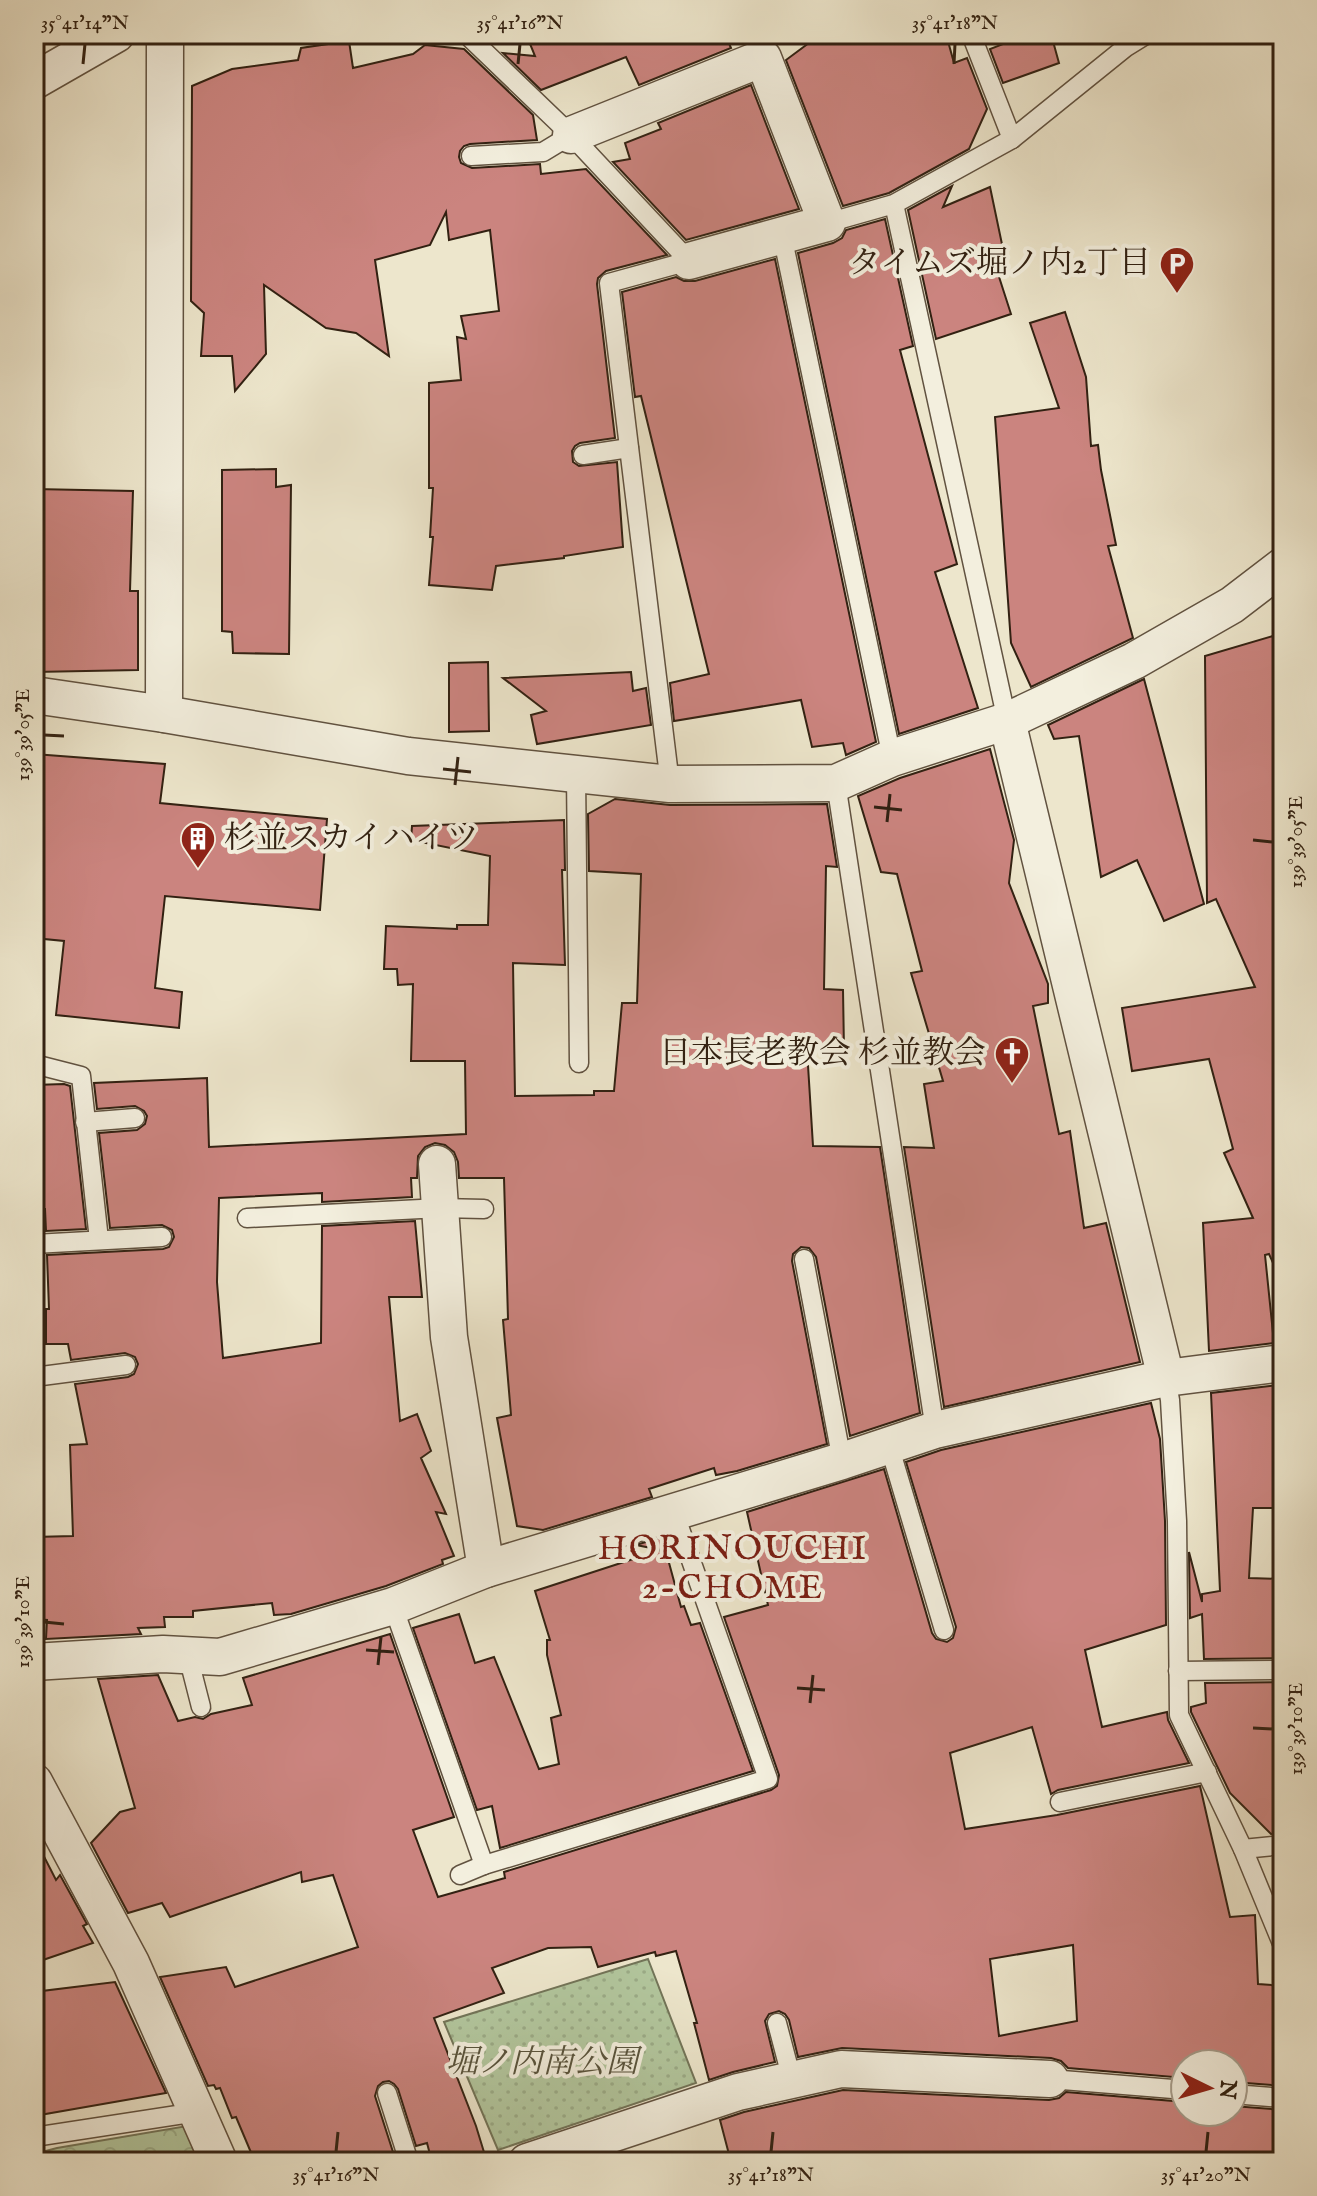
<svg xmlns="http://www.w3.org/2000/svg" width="1317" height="2196" font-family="'IM FELL English','Noto Serif JP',serif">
  <defs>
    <pattern id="forest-crowns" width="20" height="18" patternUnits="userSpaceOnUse" patternTransform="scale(2)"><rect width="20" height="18" fill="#b2c69d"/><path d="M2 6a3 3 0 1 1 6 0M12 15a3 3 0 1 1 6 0" fill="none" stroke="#9aaa86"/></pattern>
    <pattern id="park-dots" width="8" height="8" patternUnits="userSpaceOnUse" patternTransform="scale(2)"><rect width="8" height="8" fill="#b2c69d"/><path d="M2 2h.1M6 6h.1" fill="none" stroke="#9aaa86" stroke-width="1.8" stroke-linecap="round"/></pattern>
  </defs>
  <rect width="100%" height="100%" fill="#ede6cc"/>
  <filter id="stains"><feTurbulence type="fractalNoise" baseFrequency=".0025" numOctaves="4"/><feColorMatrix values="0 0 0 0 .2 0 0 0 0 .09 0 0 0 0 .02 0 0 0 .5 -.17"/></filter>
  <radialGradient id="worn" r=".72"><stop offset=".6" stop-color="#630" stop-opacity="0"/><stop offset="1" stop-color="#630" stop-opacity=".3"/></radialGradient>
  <path fill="url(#forest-crowns)" stroke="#727458" stroke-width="2" d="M187 2126 203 2162H34V2154L57 2148Z"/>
  <path fill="url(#park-dots)" stroke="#727458" stroke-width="2" d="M648 1959 696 2083 498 2150 444 2022Z"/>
  <g fill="#cb847f" stroke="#322112" stroke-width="2" fill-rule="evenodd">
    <path d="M526 34H725L731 48 639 85 626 57 541 90 503 53 535 56Z"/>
    <path d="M821 34H946L954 63 967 58 987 109 969 149 889 193 843 206 786 60Z"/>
    <path d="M1029 34H1051L1059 63 1003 83 990 49Z"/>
    <path d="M349 41 353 68 413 54 425 45 464 49 533 115 537 140 470 144 464 146 460 151 459 157 461 163 472 168 540 164 541 174 586 169 667 255 606 271 598 278 597 284 615 438 580 443 575 446 572 451 573 462 579 466 617 462 623 547 564 556V558L496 566 492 590 429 585 433 537H430L433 488H429V383L461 380 457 337 466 339 461 316 499 311 490 230 449 240 446 212 430 245 375 260 389 356 356 333 326 328 264 285 266 354 235 391 232 356H201L204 313 191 301 192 86 232 69 298 60 301 48Z"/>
    <path d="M751 85 799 209 686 240 613 162 630 159 625 143 661 129 658 123Z"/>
    <path d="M952 186 943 207 990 187 1003 249 991 252 1011 314 936 339 908 210Z"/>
    <path d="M885 219 913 346 900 350 957 564 935 572 978 708 899 734 798 253 833 243 842 238 846 230Z"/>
    <path d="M775 259 876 742 846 755 843 743 812 747 801 700 674 721 670 683 709 674 641 396 635 397 622 292 676 277 684 281H695Z"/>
    <path d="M1065 312 1086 377 1091 446 1098 445 1101 470 1116 545 1108 546 1133 638 1031 687 1011 643 995 417 1059 408 1030 323Z"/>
    <path d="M276 469V487L291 485 289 654 233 653 232 632 222 631V470Z"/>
    <path d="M34 489 133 491 130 591H138V670L34 672Z"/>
    <path d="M1283 633V1285L1269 1254 1265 1255 1274 1343 1209 1351 1203 1223 1253 1218 1224 1153 1233 1149 1209 1059 1132 1071 1122 1008 1255 987 1216 899 1207 903 1205 656Z"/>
    <path d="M488 662 489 731 449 732V663Z"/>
    <path d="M631 672 633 691 646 688 651 725 537 744 531 715 546 711 503 678Z"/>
    <path d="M1144 679 1204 904 1164 921 1137 860 1101 877 1079 736 1054 739 1048 725Z"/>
    <path d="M990 749 1014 840 1009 883 1048 984V1003L1033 1006 1059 1134 1070 1131 1084 1228 1106 1223 1140 1362 944 1407 904 1147 934 1148 924 1084 943 1081 911 973 922 971 897 874 881 872 858 796 900 778Z"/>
    <path d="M34 754 165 764 160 803 327 819 320 910 165 896 155 988 182 992 179 1028 56 1015 64 941 34 938Z"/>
    <path d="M615 799 670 805 827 804 837 867 826 866 824 989 843 990 844 1050 807 1049 813 1146 880 1147 920 1413 850 1436 816 1257 809 1248 801 1247 793 1254 792 1261 827 1444 737 1471 716 1475 714 1468 649 1489 652 1497 543 1530 517 1526 497 1418 511 1415 503 1320 508 1319 504 1178H459L458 1162 454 1152 445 1145 435 1143 425 1147 418 1156 417 1178H411L412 1197 322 1202V1193L219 1198 217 1282 223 1358 321 1343 322 1226 415 1221 422 1297H389L400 1421 417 1414 431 1451 421 1458 446 1514 436 1512 454 1556 442 1560 443 1564 386 1586 291 1614 274 1615 272 1603 193 1611V1617H164L165 1627 138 1628 141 1634 46 1639 47 1620 34 1619V1537L73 1536 70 1445 87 1444 75 1384 128 1377 134 1374 138 1364 135 1357 125 1353 71 1360 68 1344H46V1309H49L47 1255 163 1249 169 1247 174 1237 172 1230 162 1225 110 1228 99 1133 137 1130 145 1124 147 1116 144 1111 135 1106 97 1109 94 1083 207 1078 209 1147 466 1134 465 1061H411L413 984 398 985 397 969H384L386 926 457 929V925H488L490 856 411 840 412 826 564 820 565 870H562L565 965 513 963 515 1096 594 1095V1091H614L622 1003H637L641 874 589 871 588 814Z"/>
    <path d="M64 1084 70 1086 86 1229 46 1231 45 1209 34 1210V1085Z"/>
    <path d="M1278 1385 1279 1396H1283V1508H1253L1249 1578 1283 1579V1658L1204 1659 1202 1614 1190 1618 1189 1552 1202 1602V1594L1220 1591 1211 1393Z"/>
    <path d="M1151 1403 1160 1439 1165 1521 1166 1625 1085 1650 1102 1727 1167 1712 1168 1720 1189 1763 1058 1790 1051 1794 1032 1727 950 1753 965 1829 1057 1815 1200 1786 1230 1917 1255 1915 1258 1984 1283 1986V2086L1233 2082V2064H1185V2078L1068 2068 1061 2061 1051 2058 842 2048 798 2057 789 2020 785 2014 779 2011 769 2014 765 2021 775 2062 733 2072 709 2080 694 2023H697L676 1951 656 1956 655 1952 598 1967 591 1947 548 1948 492 1968 504 1993 434 2018 476 2126 487 2162H432L427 2143 416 2146 398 2089 394 2084 389 2081 383 2082 378 2086 375 2096 393 2152 356 2162H255L236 2117 232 2118 220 2088 216 2089 214 2085 208 2086 160 1977 226 1967 235 1987 358 1947 333 1875 302 1882 301 1872 170 1917 162 1903 128 1913 91 1843 120 1812 135 1808 98 1679 158 1675 178 1721 195 1717 203 1719 211 1714 252 1705 243 1678 390 1634 454 1817 413 1830 438 1897 505 1878 504 1872 771 1790 777 1786 779 1775 724 1617 768 1605 747 1512 884 1469 932 1633 936 1639 947 1642 953 1638 956 1627 906 1462 941 1450ZM1073 1945 1077 2021 999 2036 990 1959Z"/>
    <path d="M662 1537 681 1607 684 1606 691 1625 700 1623 753 1771 500 1848 492 1806 477 1810 413 1628 459 1614 475 1663 494 1657 539 1769 559 1764 551 1718 561 1715 547 1655V1640H550L535 1591 661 1550 636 1545Z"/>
    <path d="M1283 1682V1833L1271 1834 1230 1793 1191 1712V1707L1206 1703 1205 1683Z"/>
    <path d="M34 1837 56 1880 60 1875 87 1924 83 1926 93 1943 34 1963Z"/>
    <path d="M115 1982 166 2093 34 2116V1992Z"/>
    <path d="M843 2090 1049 2100 1059 2098 1066 2092 1185 2102V2112H1233V2106L1283 2110V2162H731L720 2120 744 2112Z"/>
  </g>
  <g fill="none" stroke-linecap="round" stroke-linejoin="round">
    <defs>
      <g id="lane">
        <path d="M466 34 571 135 689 261 609 283 670 784"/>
        <path d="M971 34 1012 139"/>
        <path d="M471 156 543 152 571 135"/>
        <path d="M894 204 1007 721"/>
        <path d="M827 223 894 204 1012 139 1126 47 1147 34"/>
        <path d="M782 235 892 758"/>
        <path d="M583 455 629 448"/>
        <path d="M576 774 579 1063"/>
        <path d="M836 783 935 1430"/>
        <path d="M34 1064 81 1076 99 1240"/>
        <path d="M85 1122 135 1118"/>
        <path d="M247 1218 440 1208 484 1209"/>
        <path d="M34 1244 162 1237"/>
        <path d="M804 1259 842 1461"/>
        <path d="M34 1377 126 1365"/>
        <path d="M1166 1378 1170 1400 1177 1521 1179 1715 1243 1849 1283 1946"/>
        <path d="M889 1445 944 1630"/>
        <path d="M393 1606 484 1865"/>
        <path d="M188 1656 201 1707"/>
        <path d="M1178 1671 1283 1670"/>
        <path d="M1060 1802 1207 1772"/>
        <path d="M1243 1849 1283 1845"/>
        <path d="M460 1875 484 1865 768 1779 674 1512"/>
        <path d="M777 2023 792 2080"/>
        <path d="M1050 2079 1185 2090"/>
        <path d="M387 2093 409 2162"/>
        <path d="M1233 2094 1283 2098"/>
        <path d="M34 2137 197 2112"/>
      </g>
      <g id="street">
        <path d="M34 81 116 34"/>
        <path d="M571 135 763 58 827 223 689 261"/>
        <path d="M34 695 164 714 408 756 576 774 670 784 836 783 892 758 1007 721 1134 661 1232 605 1283 566"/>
        <path d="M164 714 165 34"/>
        <path d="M1007 721 1166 1378"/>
        <path d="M437 1164 449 1337 486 1569"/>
        <path d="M34 1662 163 1654 220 1657 393 1606 486 1569 842 1461 935 1430 1166 1378 1283 1363"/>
        <path d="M34 1782 131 1963 219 2162"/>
        <path d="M527 2162 738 2092 841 2069 1050 2079"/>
      </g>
    </defs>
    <use href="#lane" stroke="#615240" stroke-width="21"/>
    <use href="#street" stroke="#615240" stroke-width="39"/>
    <use href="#lane" stroke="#f3efde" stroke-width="18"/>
    <use href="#street" stroke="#f3efde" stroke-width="36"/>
  </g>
  <path fill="none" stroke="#322112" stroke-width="3" d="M83 64 85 44M518 64 520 44M954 64 955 44M44 735 64 736M443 769 471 772M455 785 458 757M874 807 902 810M887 822 890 794M1253 840 1273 842M44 1622 64 1624M366 1650 394 1652M378 1665 381 1637M797 1688 825 1690M810 1703 813 1675M1253 1728 1273 1729M336 2152 338 2132M771 2152 773 2132M1206 2152 1208 2132"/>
  <defs>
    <symbol id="parking-pin" viewBox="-11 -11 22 30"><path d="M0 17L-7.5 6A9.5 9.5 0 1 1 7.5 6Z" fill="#8f2418" stroke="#f3efde"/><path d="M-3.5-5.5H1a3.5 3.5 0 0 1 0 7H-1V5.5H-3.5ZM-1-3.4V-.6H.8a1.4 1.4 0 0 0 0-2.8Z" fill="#fff"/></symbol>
    <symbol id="building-pin" viewBox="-11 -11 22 30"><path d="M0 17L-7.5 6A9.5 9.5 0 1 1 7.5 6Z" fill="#8f2418" stroke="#f3efde"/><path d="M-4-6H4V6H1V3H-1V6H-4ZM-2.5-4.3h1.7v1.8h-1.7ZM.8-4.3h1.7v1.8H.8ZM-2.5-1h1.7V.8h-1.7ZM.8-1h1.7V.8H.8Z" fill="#fff"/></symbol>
    <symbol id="church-pin" viewBox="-11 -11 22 30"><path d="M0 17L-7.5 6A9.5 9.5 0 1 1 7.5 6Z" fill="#8f2418" stroke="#f3efde"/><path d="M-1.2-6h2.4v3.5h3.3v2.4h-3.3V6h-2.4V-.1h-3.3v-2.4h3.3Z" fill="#fff"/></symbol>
  </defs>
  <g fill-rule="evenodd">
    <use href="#parking-pin" x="1157" y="244" width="40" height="54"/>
    <use href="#building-pin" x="178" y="819" width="40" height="54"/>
    <use href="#church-pin" x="992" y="1034" width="40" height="54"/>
  </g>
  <g text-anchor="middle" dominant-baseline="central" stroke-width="8" stroke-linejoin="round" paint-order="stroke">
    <g font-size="32" fill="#322112" stroke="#f3efde" text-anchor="end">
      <text x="1151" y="264">タイムズ堀ノ内2丁目</text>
      <text x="224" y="839" text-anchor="start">杉並スカイハイツ</text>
      <text x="986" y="1054">日本長老教会 杉並教会</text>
    </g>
    <g font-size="32" font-style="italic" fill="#58533c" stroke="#f3efde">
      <text x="542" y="2063">堀ノ内南公園</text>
    </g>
    <g font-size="34" letter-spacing="2" fill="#7a1f14" stroke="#f3efde">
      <text x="733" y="1549">HORINOUCHI<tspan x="733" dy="39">2-CHOME</tspan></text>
    </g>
  </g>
  <rect width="1317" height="2196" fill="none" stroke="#ede6cc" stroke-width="88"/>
  <g transform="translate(1209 2088) rotate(95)"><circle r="38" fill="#f3efde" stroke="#a69d8c" stroke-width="2"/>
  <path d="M0-6L14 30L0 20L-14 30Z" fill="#8f2418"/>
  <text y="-12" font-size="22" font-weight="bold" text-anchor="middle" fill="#322112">N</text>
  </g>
  <rect x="44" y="44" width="1229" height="2108" fill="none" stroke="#322112" stroke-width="3"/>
  <g font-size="20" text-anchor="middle" fill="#322112">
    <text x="85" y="29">35°41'14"N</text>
    <text x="520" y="29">35°41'16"N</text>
    <text x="955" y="29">35°41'18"N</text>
    <text transform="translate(22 735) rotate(-90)" y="7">139°39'05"E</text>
    <text transform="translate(1295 842) rotate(-90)" y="7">139°39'05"E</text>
    <text transform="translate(22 1622) rotate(-90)" y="7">139°39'10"E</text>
    <text transform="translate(1295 1729) rotate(-90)" y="7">139°39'10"E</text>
    <text x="336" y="2181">35°41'16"N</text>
    <text x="771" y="2181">35°41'18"N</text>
    <text x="1206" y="2181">35°41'20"N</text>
  </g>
  <rect width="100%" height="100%" filter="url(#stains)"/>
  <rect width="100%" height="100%" fill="url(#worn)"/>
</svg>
